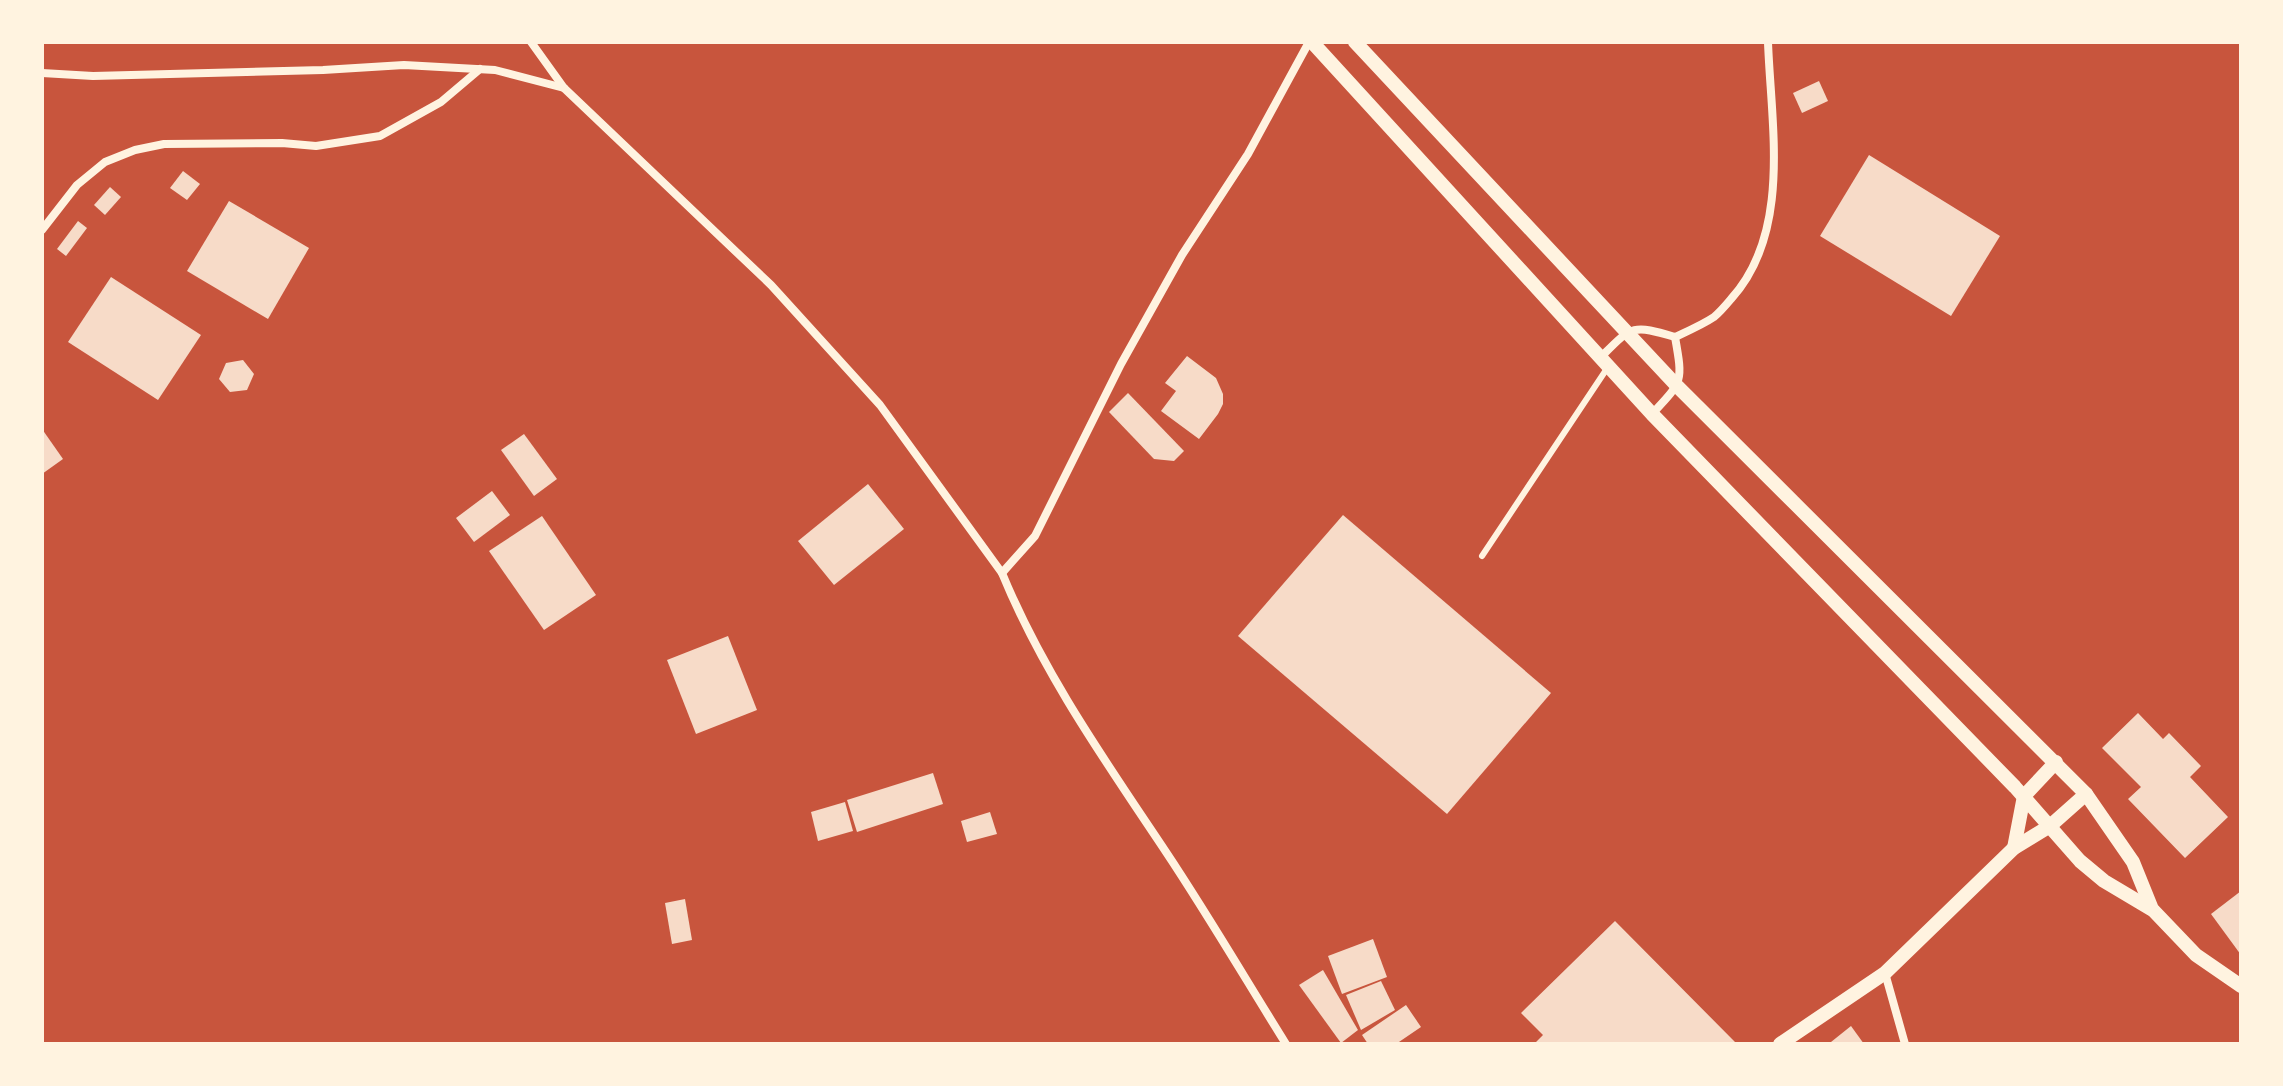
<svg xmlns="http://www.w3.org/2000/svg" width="2283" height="1086" font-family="'IBM Plex Sans',sans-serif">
  <rect width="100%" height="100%" fill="#c8553d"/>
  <g fill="#f7dbc8">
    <path d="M1819 81 1828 101 1802 113 1793 93Z"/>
    <path d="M1869 155 2000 236 1951 316 1820 236Z"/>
    <path d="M183 171 200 184 187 200 170 188Z"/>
    <path d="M110 187 121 197 105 215 94 205Z"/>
    <path d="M229 201 309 248 268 319 187 271Z"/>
    <path d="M78 221 87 228 66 256 57 249Z"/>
    <path d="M111 277 201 335 158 400 68 342Z"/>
    <path d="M1187 356 1216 378 1223 394V404L1218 414 1199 439 1161 411 1176 391 1165 383Z"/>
    <path d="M243 360 254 374 247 390 230 392 219 379 226 363Z"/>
    <path d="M1128 393 1184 451 1174 461 1154 459 1109 412Z"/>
    <path d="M42 429 63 459 42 474Z"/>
    <path d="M524 434 557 479 534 496 501 450Z"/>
    <path d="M868 484 904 529 834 585 798 541Z"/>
    <path d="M492 491 510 515 474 542 456 518Z"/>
    <path d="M1343 515 1551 693 1447 814 1238 636Z"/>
    <path d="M542 516 596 595 544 630 489 551Z"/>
    <path d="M728 636 757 710 696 734 667 660Z"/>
    <path d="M2138 713 2163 739 2169 733 2201 766 2190 777 2228 817 2185 858 2128 799 2141 787 2102 748Z"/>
    <path d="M933 773 943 804 857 832 847 800Z"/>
    <path d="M845 802 853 831 818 841 811 812Z"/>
    <path d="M990 812 997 834 967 842 961 821Z"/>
    <path d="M2241 891V955L2211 914Z"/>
    <path d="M685 899 692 940 672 944 665 903Z"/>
    <path d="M1615 921 1735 1042 1733 1044H1534L1543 1035 1521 1013Z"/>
    <path d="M1373 939 1387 977 1342 994 1328 956Z"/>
    <path d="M1323 970 1358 1030 1341 1043 1299 985Z"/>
    <path d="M1381 981 1395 1010 1361 1030 1346 995Z"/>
    <path d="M1406 1005 1421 1027 1396 1044H1368L1362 1035Z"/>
    <path d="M1851 1026 1864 1044H1833L1831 1042Z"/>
  </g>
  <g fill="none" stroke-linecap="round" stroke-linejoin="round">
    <path stroke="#fff3e0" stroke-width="6" d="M1482 556 1608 367"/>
    <g stroke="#fff3e0" stroke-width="8">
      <path d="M531 42 564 88 771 285 880 405 1002 573 1035 536 1121 364 1182 255 1248 154 1309 42"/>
      <path d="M42 73 93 76 323 70 404 65 495 70 564 88"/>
      <path d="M42 230 77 185 105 162 135 150 164 144 282 143 316 146 380 136 441 102 480 69"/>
      <path d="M1600 358C1632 326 1631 324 1675 337 1688 331 1702 325 1714 317 1720 312 1726 305 1731 299 1792 232 1771 125 1768 42"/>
      <path d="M1652 414C1683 381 1683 382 1675 337"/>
      <path d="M1002 573C1043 673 1106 762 1166 852 1208 915 1246 980 1286 1044"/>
      <path d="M1885 973 1905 1044"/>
    </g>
    <g stroke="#fff3e0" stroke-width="14">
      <path d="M1312 42 1652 414 2015 787 2080 861 2104 881 2151 909"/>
      <path d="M1355 42 1678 387 2086 794 2133 862 2152 909 2196 955 2241 986"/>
      <path d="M2014 848 2024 796 2056 762"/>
      <path d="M1780 1044 1885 973 2014 848 2050 826 2086 794"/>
    </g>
  </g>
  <rect width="2283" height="1086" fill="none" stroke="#fff3e0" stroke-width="88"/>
</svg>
